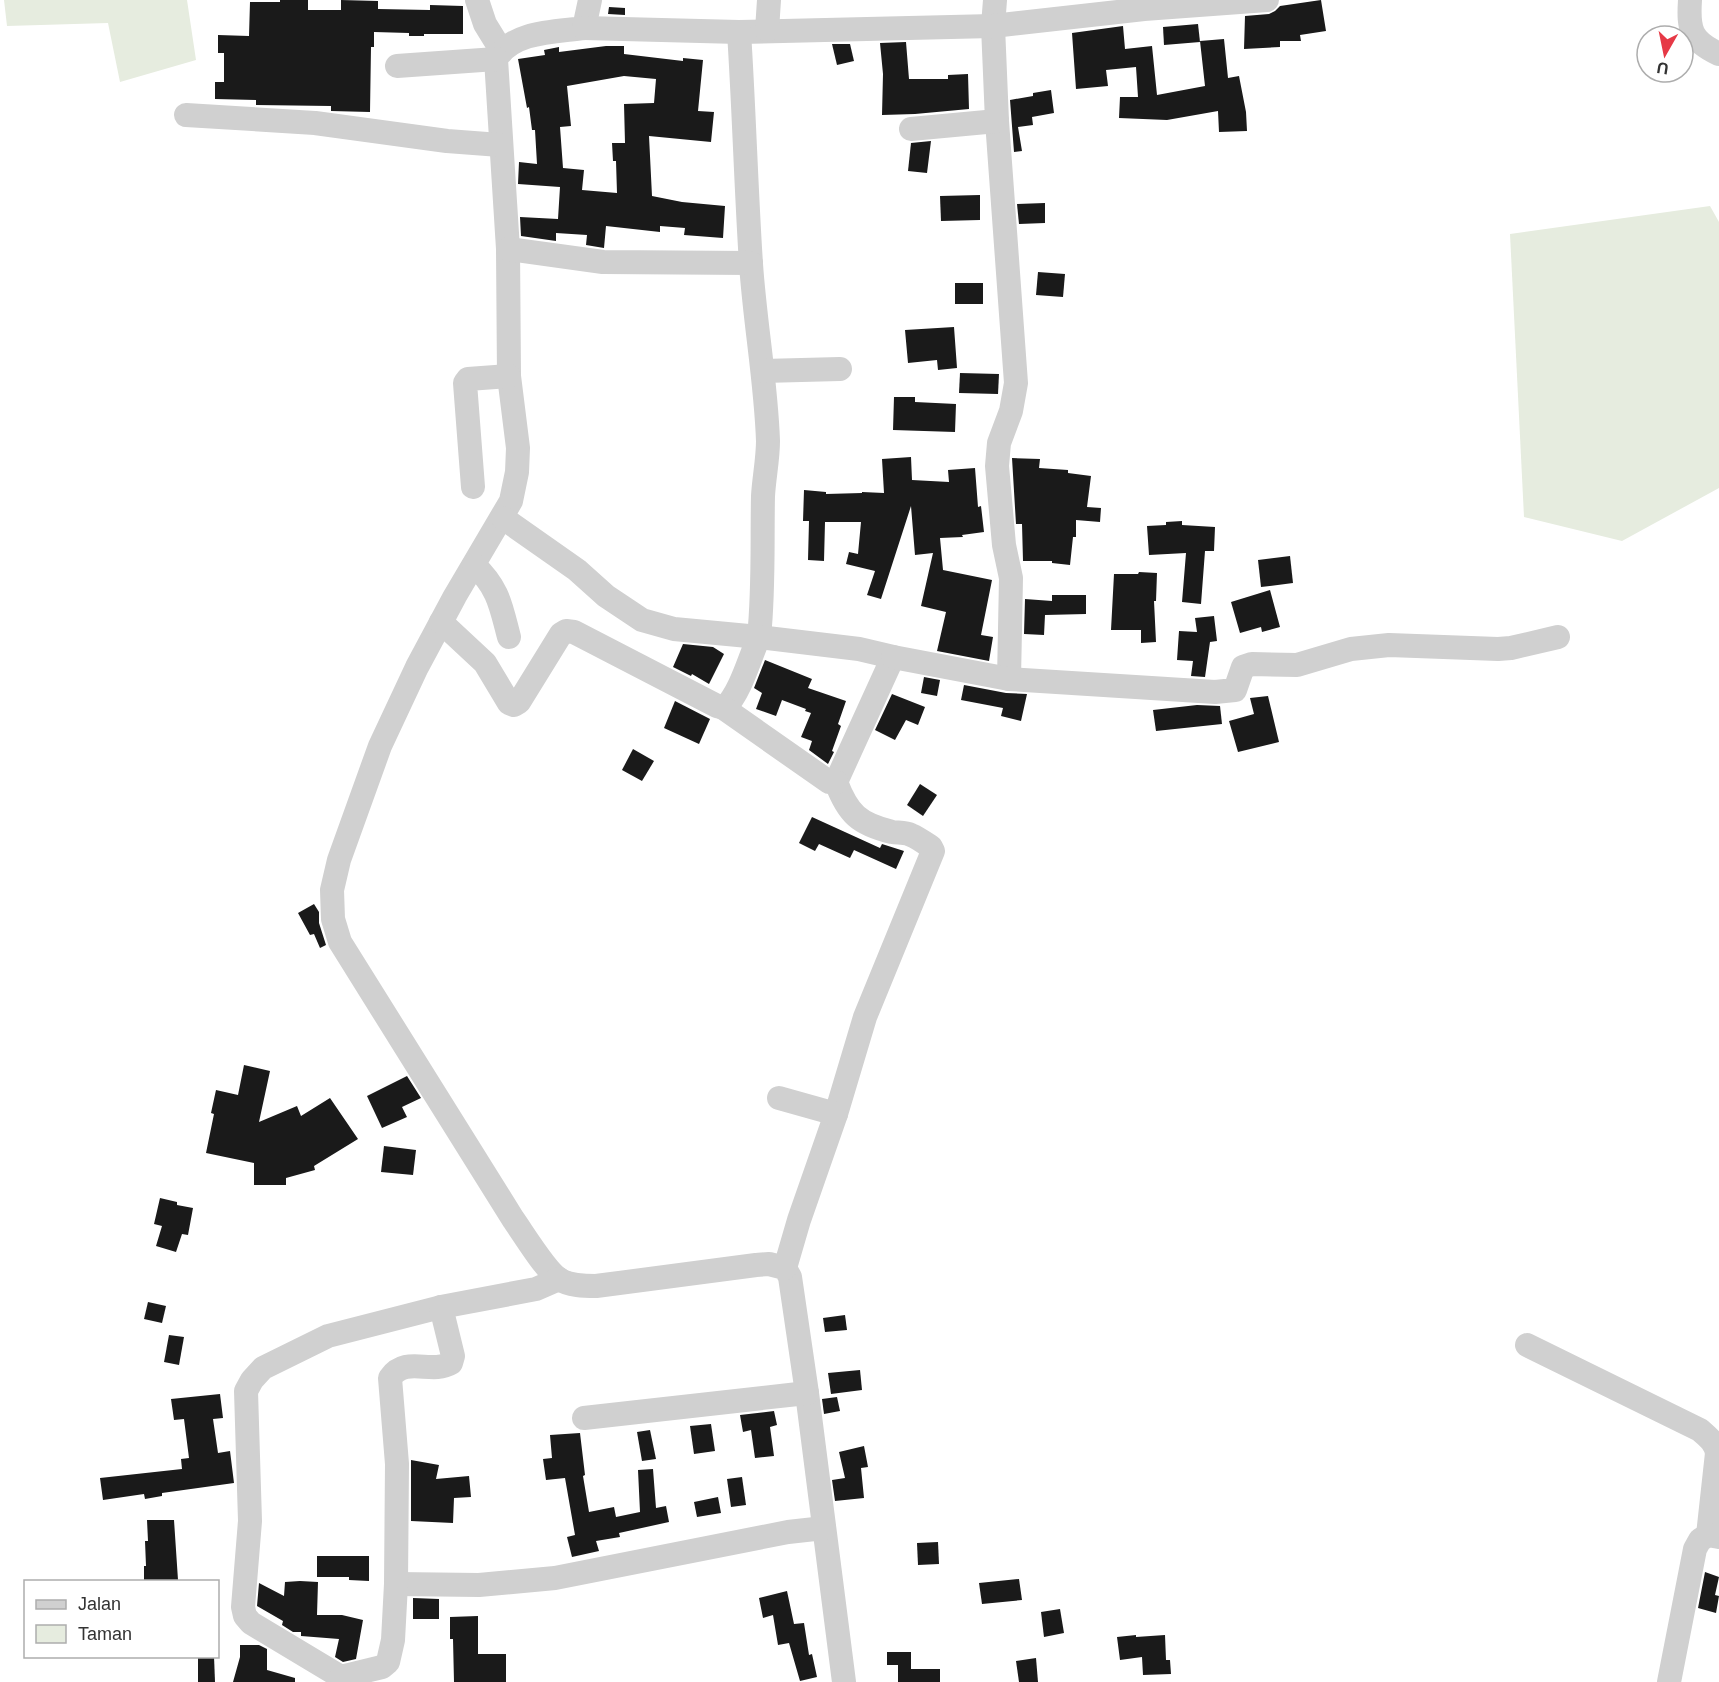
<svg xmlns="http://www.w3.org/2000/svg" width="1719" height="1682" font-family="Arial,sans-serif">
  <rect width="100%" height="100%" fill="#fff"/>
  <g fill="#e6ecdf">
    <path d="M4 0H187L196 60 120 82 108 23 7 26Z"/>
    <path d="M1710 206 1719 222V488L1622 541 1524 517 1510 234Z"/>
  </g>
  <g fill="#1a1a1a" fill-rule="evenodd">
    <path d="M280 0H308V10H341V0L378 1V9L430 10V5L463 6V34H424V36H409V33L374 32V47H371L370 112 331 111V106L256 105V100L215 99V82H224V53H218V35L249 36 250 2H280Z"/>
    <path d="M1321 0 1326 31 1300 35 1301 41H1280V47L1244 49 1245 16 1269 14 1275 11 1280 6Z"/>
    <path d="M609 7 625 8V15L608 14Z"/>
    <path d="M1198 24 1200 42 1164 45 1163 27Z"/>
    <path d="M1123 26 1125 49 1152 46 1157 95 1205 86 1200 41 1224 39 1228 78 1239 76 1246 112 1247 131 1219 132 1218 111 1167 120 1119 118 1120 97H1138L1136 67 1106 70 1108 86 1076 89 1072 33Z"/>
    <path d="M906 42 909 79H948V75L968 74 969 109 915 114 882 115 883 74 880 43Z"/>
    <path d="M832 44H850L854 61 837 65Z"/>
    <path d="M606 46H624V54L683 61V58L703 60 698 111 714 112 711 142 649 136 652 196 682 202 725 206 723 238 684 235 685 228 660 226V232L606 226 604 248 586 245 587 235 556 233V241L521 236 520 217 558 219 560 187 518 184 519 162 537 164 535 130H532L529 107 527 108 518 59 545 55 544 50 559 47V52ZM624 76 656 79 654 103 624 104 625 143H612L613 161H616L617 193 582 190 584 170 563 168 560 127 571 126 567 86Z"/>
    <path d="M1051 90 1054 113 1032 117 1033 125 1018 127 1022 151 1014 152 1010 100 1033 96V93Z"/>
    <path d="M931 141 927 173 908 171 911 143Z"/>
    <path d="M980 195V220L941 221 940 196Z"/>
    <path d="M1045 203V223L1019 224 1017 204Z"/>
    <path d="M1038 272 1065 274 1063 297 1036 295Z"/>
    <rect x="955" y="283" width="28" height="21"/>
    <path d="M954 327 957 368 938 370 937 360 908 363 905 330Z"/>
    <path d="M960 373 999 374 998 394 959 393Z"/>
    <path d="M894 397H915V402L956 404 955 432 893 430Z"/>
    <path d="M911 457 912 480 949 482 948 470 975 468 978 507 981 506 984 532 962 535 963 537 940 538 943 570 992 580 981 635 993 637 989 661 937 651 946 612 921 606 933 553 915 555 911 506 881 599 867 595 875 571 846 564 849 552 858 554 861 522H825L824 561 808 560 809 521H803L804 490 826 492V494L862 493V492L884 493 882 459Z"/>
    <path d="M1012 458 1040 459 1039 468 1068 470V473L1091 476 1087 507 1101 508 1100 522 1076 520V537H1073L1070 565 1052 563V561H1023L1022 524H1016Z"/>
    <path d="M1182 521V525L1215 527 1214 551H1205L1201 604 1182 602 1186 553 1149 555 1147 526 1166 525V522Z"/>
    <path d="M1290 556 1293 583 1261 587 1258 560Z"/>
    <path d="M1139 572 1157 573 1156 601H1154L1156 642 1141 643V630H1111L1114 574H1138Z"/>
    <path d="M1270 590 1280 627 1262 632 1261 627 1240 633 1231 602Z"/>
    <path d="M1052 595H1086V614L1045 615 1044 635 1024 634 1025 599 1052 601Z"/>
    <path d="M1214 616 1217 641 1210 642 1205 677 1191 676 1193 661 1177 660 1179 631 1197 632 1195 618Z"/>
    <path d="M683 644 713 647 724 654 709 684 692 674 691 676 673 667Z"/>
    <path d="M765 660 812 679 808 688 846 701 838 724 841 726 832 751 834 752 828 764 809 750 812 741 801 737 811 713 805 711 806 709 782 700 776 716 756 709 762 693 754 688Z"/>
    <path d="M924 677 940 680 937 696 921 693Z"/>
    <path d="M964 685 1006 693 1027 694 1021 721 1001 716 1003 708 961 700Z"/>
    <path d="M892 694 925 707 918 725 906 720 895 740 875 730Z"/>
    <path d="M1268 696 1279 742 1238 752 1229 721 1254 714 1250 698Z"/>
    <path d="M675 701 710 719 699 744 664 728Z"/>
    <path d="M1197 705 1220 706 1222 724 1156 731 1153 710Z"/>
    <path d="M633 749 654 761 642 781 622 770Z"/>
    <path d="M920 784 937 795 923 816 907 805Z"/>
    <path d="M812 817 880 848 882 844 904 851 896 869 854 850 850 858 819 844 815 851 799 843Z"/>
    <path d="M314 904 319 912V923L326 945 320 948 314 934 310 935 298 913Z"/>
    <path d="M244 1065 270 1071 259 1122 297 1106 301 1116 330 1098 358 1139 314 1166 315 1170 286 1178V1185H254V1163L206 1153 214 1114 211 1113 216 1090 238 1095Z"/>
    <path d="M407 1076 421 1098 402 1107 407 1117 382 1128 367 1096Z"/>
    <path d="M384 1146 416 1150 413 1175 381 1172Z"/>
    <path d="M160 1198 177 1202V1205L193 1208 188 1235 182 1234 176 1252 156 1246 162 1226 154 1224Z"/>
    <path d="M148 1302 166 1306 162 1323 144 1319Z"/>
    <path d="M845 1315 847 1330 825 1332 823 1318Z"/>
    <path d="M169 1335 184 1337 179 1365 164 1362Z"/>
    <path d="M860 1370 862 1390 831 1394 828 1373Z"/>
    <path d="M220 1394 223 1418 213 1419 218 1453 230 1451 234 1483 162 1493V1496L145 1499 144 1494 103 1500 100 1478 182 1469 181 1459 189 1458 184 1419 174 1420 171 1399Z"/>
    <path d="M837 1397 840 1411 824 1414 822 1399Z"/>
    <path d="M774 1411 777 1425 770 1427 774 1456 755 1458 751 1430 743 1432 740 1415Z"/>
    <path d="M711 1424 715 1451 694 1454 690 1426Z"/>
    <path d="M650 1430 656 1459 642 1461 637 1432Z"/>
    <path d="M580 1433 585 1475 583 1476 589 1512 614 1507 616 1517 640 1512 638 1470 653 1469 656 1508 666 1506 669 1522 619 1533 620 1537 596 1541 599 1551 572 1557 567 1537 575 1535 565 1478 546 1480 543 1459 552 1458 550 1435Z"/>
    <path d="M864 1446 868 1467 861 1468 864 1498 835 1501 832 1480 845 1478 839 1452Z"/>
    <path d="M411 1460 439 1465 436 1479 469 1476 471 1497 454 1498 453 1523 411 1521Z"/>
    <path d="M742 1477 746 1505 731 1507 727 1479Z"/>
    <path d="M718 1497 721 1513 697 1517 694 1502Z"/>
    <path d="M147 1520H174L178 1580H144V1566H146L145 1541H148Z"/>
    <path d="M938 1542 939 1564 918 1565 917 1543Z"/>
    <path d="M317 1556H369V1581L349 1580V1577H317Z"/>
    <path d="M1705 1572 1719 1577 1715 1595 1719 1596 1716 1613 1698 1608Z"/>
    <path d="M1019 1579 1022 1600 982 1604 979 1583Z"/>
    <path d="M300 1581 318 1582 317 1615H342L363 1620 356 1659 343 1662 335 1657 339 1639 301 1636V1632H293L282 1625 283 1621 257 1606 259 1583 284 1596 285 1582Z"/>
    <path d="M787 1591 794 1624 804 1623 809 1655 812 1654 817 1677 800 1681 789 1643 778 1645 773 1615 763 1618 759 1598Z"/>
    <path d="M413 1598 439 1599V1619H413Z"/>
    <path d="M1060 1609 1064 1633 1044 1637 1041 1612Z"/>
    <path d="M478 1616V1654H506V1682H454L453 1639H450V1617Z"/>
    <path d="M1136 1635V1637L1165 1635 1166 1660H1170L1171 1674 1143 1675 1142 1657 1120 1660 1117 1637Z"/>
    <path d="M240 1645H259L267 1649V1670L295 1678V1682H233L240 1657Z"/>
    <path d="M887 1652H911V1669H940V1682H898V1665H887Z"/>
    <path d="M198 1656H214L215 1682H198Z"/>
    <path d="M1036 1658 1038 1682H1019L1016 1661Z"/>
  </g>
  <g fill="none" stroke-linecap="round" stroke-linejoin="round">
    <g stroke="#d0d0d0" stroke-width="24">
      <path d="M477 0 485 24 501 50"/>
      <path d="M590 0 584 28C555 32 513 31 496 59L508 249 509 376 518 448 517 472 511 501 455 596 417 667 380 746 339 860 332 890 333 919 340 942 513 1219C523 1233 546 1271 559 1279 569 1286 585 1286 596 1286L756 1265 769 1264 785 1268 790 1277 807 1393 844 1682"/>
      <path d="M995 0 993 26 997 121 1016 383 1011 411 999 443 997 466 1004 545 1011 578 1009 679"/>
      <path d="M1690 0C1688 30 1691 41 1719 54"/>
      <path d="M584 28 739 32 993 26 1144 9 1267 0"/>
      <path d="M767 30 769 0"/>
      <path d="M739 32C744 109 746 187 751 264 755 323 766 382 768 441 768 459 764 478 763 496 762 543 764 590 759 637L859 649 893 657 836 782C848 814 859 824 892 832 898 833 905 832 911 835 918 838 925 843 931 847L933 851 865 1017 836 1114 799 1220 785 1268"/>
      <path d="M397 66 496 59"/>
      <path d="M186 115 315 123 447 141 500 145"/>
      <path d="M911 129 997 121"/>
      <path d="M508 249 603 262 751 263"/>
      <path d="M763 371 840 369"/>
      <path d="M473 487 465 383 468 379 509 376"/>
      <path d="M474 565C499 588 501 607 509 637"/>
      <path d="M441 622 485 663 509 703 514 705 519 702 561 634 566 631 574 632 717 706 725 708C742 689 749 659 759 637L674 629 642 620 606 596 577 570 503 518"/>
      <path d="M893 657 1009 679 1215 692 1235 690 1243 667 1252 664 1297 665 1351 649 1389 645 1498 649 1511 648 1558 637"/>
      <path d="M722 707 829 782H836"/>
      <path d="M779 1098 836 1114"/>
      <path d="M1527 1345 1700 1430C1708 1437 1715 1442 1717 1453L1708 1535"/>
      <path d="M584 1418 807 1393"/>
      <path d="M396 1584 479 1585 555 1578 788 1532 824 1528"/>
      <path d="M341 1677 251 1623 245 1616 243 1607 250 1521 246 1391 252 1380 263 1368 328 1336 441 1307 536 1289 559 1279"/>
      <path d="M339 1682 341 1677 382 1667 388 1662 393 1640 396 1584 397 1464 390 1378C406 1355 431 1375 451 1363L453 1356 441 1307"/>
      <path d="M1669 1682 1695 1549 1700 1540 1708 1535 1719 1537"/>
    </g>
  </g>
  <rect x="24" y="1580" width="195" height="78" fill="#ffffff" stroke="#adadad" stroke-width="1.5"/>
  <rect x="36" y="1600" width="30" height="9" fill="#d0d0d0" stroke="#adadad" stroke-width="1.5"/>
  <text x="78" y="1610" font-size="18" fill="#333333">Jalan</text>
  <rect x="36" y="1625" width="30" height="18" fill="#e6ecdf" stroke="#adadad" stroke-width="1.5"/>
  <text x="78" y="1640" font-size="18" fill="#333333">Taman</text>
  <g transform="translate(1665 54) rotate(189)"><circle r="28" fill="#ffffff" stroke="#adadad" stroke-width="1.5"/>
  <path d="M0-4.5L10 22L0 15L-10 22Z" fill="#e63946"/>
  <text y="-9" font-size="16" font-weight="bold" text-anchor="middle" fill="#333333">U</text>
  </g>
</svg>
